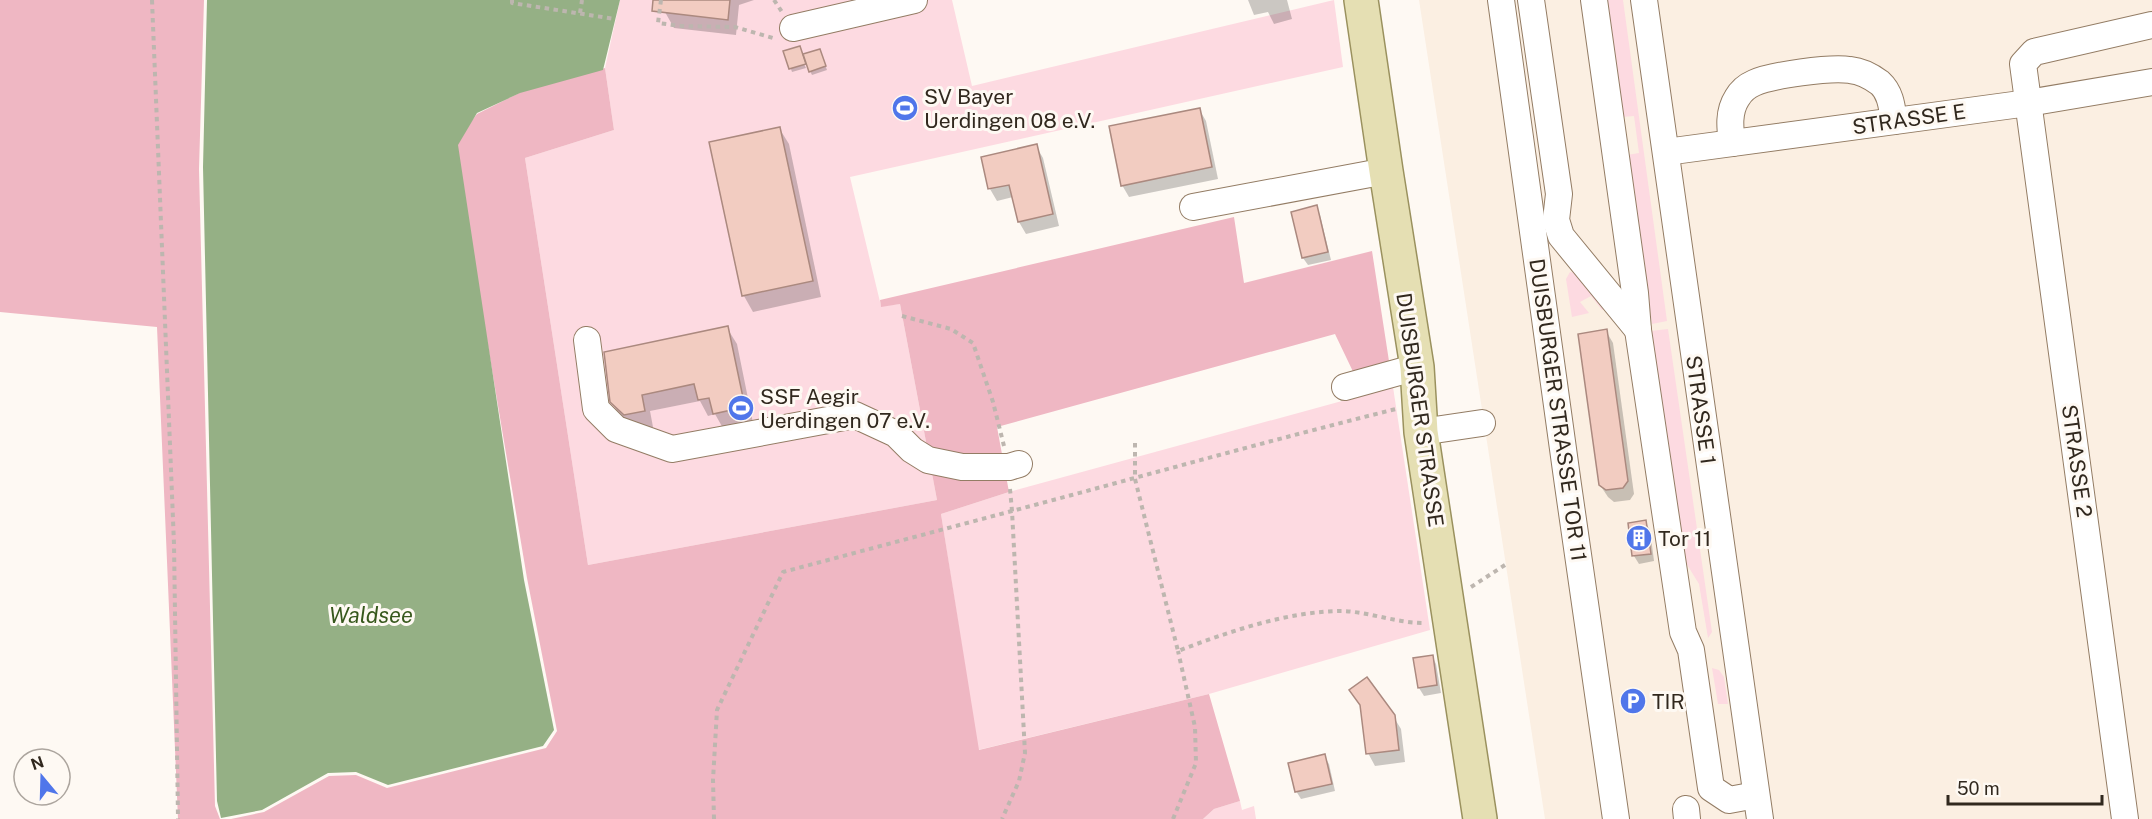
<svg xmlns="http://www.w3.org/2000/svg" width="2152" height="819" font-family="'Public Sans',sans-serif">
  <rect width="100%" height="100%" fill="#fef9f3"/>
  <path fill="#fbefe2" d="M1419 0H2152V819H1545Z"/>
  <g fill="#fddae1">
    <path d="M620 0H952L972 86 1334 0 1343 67 850 177 881 306 900 304 937 500 588 565 525 158 614 130 605 68Z"/>
    <path d="M1605 0H1623L1667 321 1652 324 1627 155 1639 153 1634 116 1622 117Z"/>
    <path d="M1570 272 1575 273 1604 309 1602 310 1591 296 1580 302 1589 313 1572 317 1566 279Z"/>
    <path d="M1668 329 1712 632 1708 638 1699 584 1683 558 1651 331Z"/>
    <path d="M1393 387 1430 630 1209 694 978 750 941 514 1009 492Z"/>
    <path d="M1712 668 1719 670 1724 677 1728 704H1718Z"/>
    <path d="M1240 801 1242 810 1254 806 1256 819H1203L1214 809Z"/>
  </g>
  <g fill="#efb7c3">
    <path d="M0 0H204L199 169 215 806 220 819H178L157 327 0 312Z"/>
    <path d="M605 68 614 130 525 158 588 565 937 500 900 304 881 307 880 300 1234 217 1244 283 1372 251 1393 387 1358 382 1335 334 997 427 1009 492 941 514 979 750 1209 694 1240 801 1214 809 1203 819H231L264 812 329 776 356 775 387 788 546 748 557 731 527 578 454 144 477 114 521 92Z"/>
  </g>
  <path fill="#95b085" d="M207 0H620L603 70 520 93 477 113 458 145 524 580 554 730 543 746 388 785 356 772 328 773 262 810 221 818 217 801 203 167Z"/>
  <g fill="#0003">
    <path d="M666 0H754L739 5 736 35 674 28 665 12Z"/>
    <path d="M1248 0H1287L1292 19 1274 24 1268 12 1254 15Z"/>
    <path d="M820 51 827 70 812 75 803 57 801 58 806 68 792 72 785 52 803 56Z"/>
    <path d="M1199 109 1206 121 1218 179 1129 197 1122 185Z"/>
    <path d="M779 128 789 144 821 297 753 312 744 296Z"/>
    <path d="M1036 146 1043 158 1059 226 1026 234 1019 222 1013 197 997 201 990 189 983 158Z"/>
    <path d="M1316 207 1320 215 1331 260 1308 265 1303 258Z"/>
    <path d="M727 328 737 344 753 423 724 430 715 414 708 416 700 401 650 411 653 427 634 431 621 418 612 402Z"/>
    <path d="M1606 331 1613 343 1634 494 1630 500 1614 502 1608 497 1600 485Z"/>
    <path d="M1645 522 1650 530 1654 561 1639 564 1634 556Z"/>
    <path d="M1432 656 1436 664 1441 693 1424 696 1419 688Z"/>
    <path d="M1351 691 1393 716 1401 729 1405 762 1375 766 1368 753 1362 708Z"/>
    <path d="M1324 756 1329 764 1335 791 1301 799 1296 791Z"/>
  </g>
  <g fill="#f2ccc1" stroke="#ab897f" stroke-width="1.5">
    <path d="M653 0H730L728 20 652 11Z"/>
    <path d="M800 46 806 64 789 69 783 51Z"/>
    <path d="M820 49 826 66 809 72 803 54Z"/>
    <path d="M1200 108 1212 167 1121 186 1109 126Z"/>
    <path d="M780 127 813 281 742 296 709 142Z"/>
    <path d="M1037 144 1053 214 1018 222 1009 185 988 189 981 157Z"/>
    <path d="M1317 205 1328 252 1302 258 1291 212Z"/>
    <path d="M728 326 745 407 713 414 709 398 698 400 694 384 642 395 645 411 624 415 610 402 604 352Z"/>
    <path d="M1607 329 1628 481 1623 488 1606 490 1599 485 1578 334Z"/>
    <path d="M1646 520 1651 554 1632 556 1628 523Z"/>
    <path d="M1433 655 1437 685 1418 688 1413 658Z"/>
    <path d="M1367 677 1395 715 1399 750 1366 754 1360 705 1349 690Z"/>
    <path d="M1325 754 1332 784 1295 792 1288 763Z"/>
  </g>
  <g fill="none" stroke-linecap="round" stroke-linejoin="round">
    <defs>
      <g id="minor">
        <path d="M1501 0 1568 485 1616 819"/>
        <path d="M1531 0 1559 194 1556 220 1561 236 1638 330"/>
        <path d="M1594 0 1635 293 1638 330 1683 632 1691 650 1711 788 1729 800 1756 795"/>
        <path d="M1644 0 1760 819"/>
        <path d="M793 28 914 0"/>
        <path d="M1732 143C1730 128 1728 112 1737 98 1741 91 1747 86 1754 83 1772 75 1830 67 1850 70 1860 71 1872 77 1880 83 1891 93 1892 108 1894 121"/>
        <path d="M1666 152 2028 103 2152 82"/>
        <path d="M1193 207 1386 171"/>
        <path d="M587 340 596 409 616 429 672 449 855 415 896 434 912 450 928 460 962 467H1009L1019 464"/>
        <path d="M1345 387 1417 367"/>
        <path d="M1421 432 1482 423"/>
        <path d="M1686 809 1687 819"/>
        <path d="M2125 819 2023 64 2034 52 2152 25"/>
      </g>
      <path id="major" d="M1361 0 1386 171 1417 367 1421 432 1480 819"/>
    </defs>
    <use href="#minor" stroke="#937c64" stroke-width="28"/>
    <use href="#major" stroke="#9a915e" stroke-width="36"/>
    <g stroke="#bdb6af" stroke-width="4" stroke-dasharray="4.5 4.5" stroke-linecap="butt">
      <path d="M152 0 174 544 178 819"/>
      <path d="M512 0V3L615 19"/>
      <path d="M661 0 658 23 681 26 735 27 773 38"/>
      <path d="M774 0 782 12"/>
      <path d="M580 13 582 0"/>
      <path d="M902 316 951 329 973 343 993 402 1004 446"/>
      <path d="M1135 443V479L1178 651C1228 632 1288 611 1342 611 1370 612 1396 623 1424 623"/>
      <path d="M1010 489 1012 511C1140 477 1267 441 1396 409"/>
      <path d="M1471 587 1505 565"/>
      <path d="M714 819 713 780 717 710 783 572 1012 511 1025 753 1019 781 1002 819"/>
      <path d="M1173 819 1196 763 1195 727 1178 651"/>
    </g>
    <use href="#minor" stroke="#fff" stroke-width="26"/>
    <use href="#major" stroke="#e5dfb3" stroke-width="33"/>
  </g>
  <defs>
    <symbol id="stadium-disc" viewBox="-11 -11 22 22"><circle r="9.5" fill="#5076ea" stroke="#fef9f3"/><path d="M0-5a6.5 5 0 1 0 0 10a6.5 5 0 1 0 0-10ZM-3.5-1.8h7v3.6h-7Z" fill="#fff"/></symbol>
    <symbol id="building-disc" viewBox="-11 -11 22 22"><circle r="9.5" fill="#5076ea" stroke="#fef9f3"/><path d="M-4-6H4V6H1V3H-1V6H-4ZM-2.5-4.3h1.7v1.8h-1.7ZM.8-4.3h1.7v1.8H.8ZM-2.5-1h1.7V.8h-1.7ZM.8-1h1.7V.8H.8Z" fill="#fff"/></symbol>
    <symbol id="parking-disc" viewBox="-11 -11 22 22"><circle r="9.5" fill="#5076ea" stroke="#fef9f3"/><path d="M-3.5-5.5H1a3.5 3.5 0 0 1 0 7H-1V5.5H-3.5ZM-1-3.4V-.6H.8a1.4 1.4 0 0 0 0-2.8Z" fill="#fff"/></symbol>
  </defs>
  <g fill-rule="evenodd">
    <use href="#stadium-disc" x="890" y="93" width="30" height="30"/>
    <use href="#stadium-disc" x="726" y="393" width="30" height="30"/>
    <use href="#building-disc" x="1624" y="523" width="30" height="30"/>
    <use href="#parking-disc" x="1618" y="686" width="30" height="30"/>
  </g>
  <g text-anchor="middle" dominant-baseline="central" stroke-width="6" stroke-linejoin="round" paint-order="stroke">
    <g font-size="21" fill="#31281e" stroke="#fef9f3" text-anchor="start">
      <text x="924" y="96">SV Bayer<tspan x="924" dy="24">Uerdingen 08 e.V.</tspan></text>
      <text x="760" y="396">SSF Aegir<tspan x="760" dy="24">Uerdingen 07 e.V.</tspan></text>
      <text x="1658" y="538">Tor 11</text>
      <text x="1652" y="701">TIR</text>
    </g>
    <g font-size="21" fill="#31281e" stroke="#fef9f3">
      <text transform="translate(1909 119) rotate(-8)">STRASSE E</text>
      <text transform="translate(1420 410) rotate(82)">DUISBURGER STRASSE</text>
      <text transform="translate(1558 410) rotate(82)">DUISBURGER STRASSE TOR 11</text>
      <text transform="translate(1701 410) rotate(82)">STRASSE 1</text>
      <text transform="translate(2077 461) rotate(82)">STRASSE 2</text>
    </g>
    <g font-size="22" font-style="italic" fill="#37581c" stroke="#fef9f3">
      <text x="371" y="615">Waldsee</text>
    </g>
  </g>
  <g transform="translate(42 777) rotate(341)"><circle r="28" fill="#fef9f3" stroke="#aca59e" stroke-width="1.5"/>
  <path d="M0-4.5L10 22L0 15L-10 22Z" fill="#5076ea"/>
  <text y="-9" font-size="16" font-weight="bold" text-anchor="middle" fill="#31281e">N</text>
  </g>
  <path d="M1948 795v9h154v-9" fill="none" stroke="#31281e" stroke-width="3"/>
  <text x="1957" y="795" font-size="18" fill="#31281e" stroke="#fef9f3" stroke-width="4.5" paint-order="stroke">50 m</text>
</svg>
